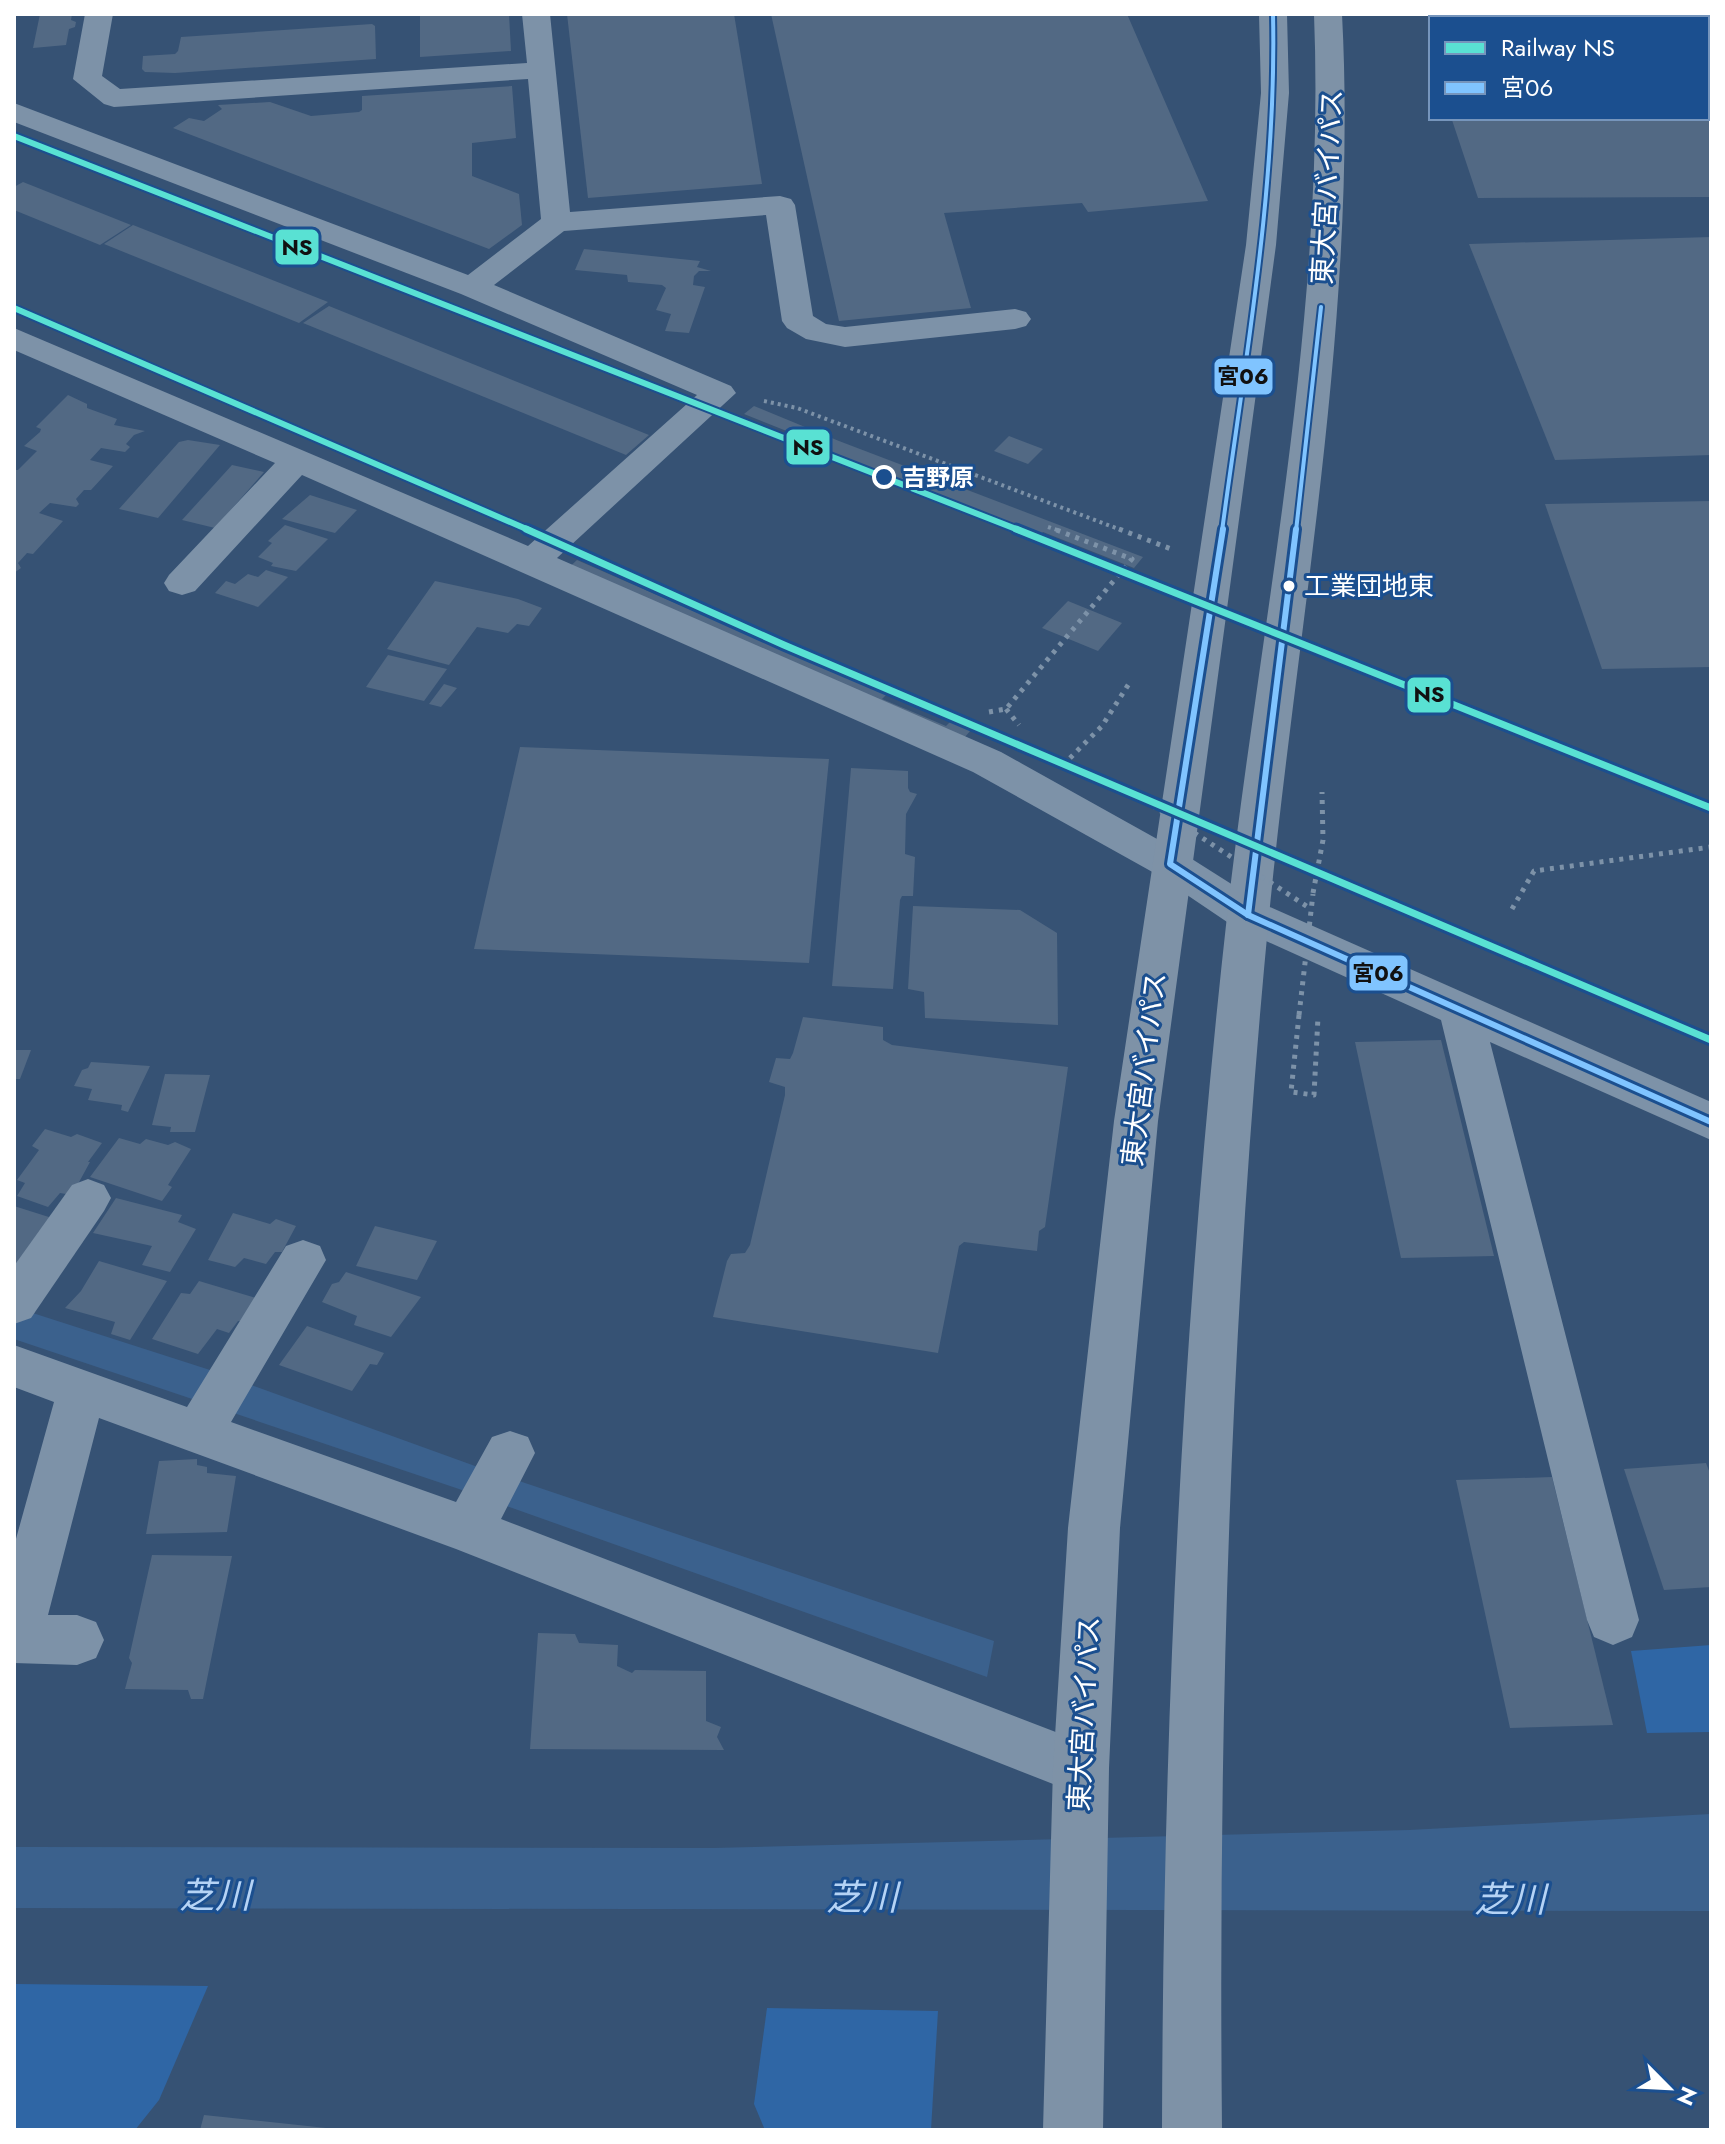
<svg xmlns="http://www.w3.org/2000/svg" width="1725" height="2144" font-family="Jost,'Noto Sans JP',sans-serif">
  <rect width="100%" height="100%" fill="#365274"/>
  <g fill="#2f66a5">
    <path d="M1711 1645V1732L1647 1733 1631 1651Z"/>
    <path d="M14 1984 208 1986 159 2100 135 2130H14Z"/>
    <path d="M767 2008 938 2011 931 2130H765L754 2104Z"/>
  </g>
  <g fill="#3b618d">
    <path d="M14 1307 210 1370 475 1466 994 1641 987 1677 459 1489 14 1339Z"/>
    <path d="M1711 1814V1911L14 1908V1847L714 1848 1409 1830Z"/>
  </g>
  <g fill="#526984">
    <path d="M40 14H72L71 20 76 22 75 27 69 29 66 45 33 48Z"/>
    <path d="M420 14H509L511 51 420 57Z"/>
    <path d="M567 14H734L762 184 588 198Z"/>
    <path d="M771 14H1127L1208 201 1088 212 1082 203 944 213 971 308 839 321Z"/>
    <path d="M372 24 375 26 376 59 175 73 145 72 142 69 143 56 175 54 178 51 181 37Z"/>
    <path d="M512 86 516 138 472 143V176L519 194 522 225 489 249 173 128 189 118 204 121 222 109 218 105 270 102 311 116 359 112 362 110V96Z"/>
    <path d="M1711 119V197L1478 198 1452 120Z"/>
    <path d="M23 182 131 225 100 245 14 210V187Z"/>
    <path d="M133 225 328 302 299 323 104 244Z"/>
    <path d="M1711 237V455L1555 460 1469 244Z"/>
    <path d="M584 249 700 261 697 267 711 271H699L694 276 693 285 705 287 689 333 665 331 671 314 656 310 666 288 662 285 628 282 627 275 575 270Z"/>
    <path d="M329 306 649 435 626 455 303 323Z"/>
    <path d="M68 395 87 404V408L117 419 114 425 145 431 134 435 126 444 130 447 125 452 101 448 90 460 113 466 91 490H84L76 499 79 504 76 507 50 503 39 513 63 521 33 554 27 553 18 563 21 568 14 573V470H18L37 451 24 446 40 432 41 429 36 427Z"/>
    <path d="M754 406 839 441 1143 557 1134 568 1043 532 1038 537 827 453 832 449 744 414Z"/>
    <path d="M1009 436 1043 449 1028 464 994 451Z"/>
    <path d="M188 440 220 445 158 518 119 509 179 442Z"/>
    <path d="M232 465 264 472 215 528 182 520Z"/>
    <path d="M310 495 357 510 335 533 282 519Z"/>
    <path d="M1711 501V667L1602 669 1545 504Z"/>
    <path d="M285 525 328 539 296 571 271 566 273 563 258 557 272 543 268 541Z"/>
    <path d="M577 560 886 695 882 699 946 726 950 722 971 730 958 745 563 573Z"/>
    <path d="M266 570 288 577 258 607 215 593 226 581 235 584 248 574 258 577Z"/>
    <path d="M435 581 518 599 542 608 529 626 517 624 508 633 477 627 449 665 387 649Z"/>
    <path d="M1068 601 1122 623 1098 651 1042 628Z"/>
    <path d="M388 655 447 669 424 701 366 687Z"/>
    <path d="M444 684 457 688 441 707 429 704Z"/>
    <path d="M520 747 829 759 809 963 474 949Z"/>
    <path d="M851 768 908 771V788L910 792 917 794 906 814 905 854 915 857 913 896H902L900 900 893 989 832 986Z"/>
    <path d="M913 906 1020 910 1057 933 1058 1025 925 1018 924 992 908 989Z"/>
    <path d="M803 1017 883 1027V1040L892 1045 1068 1067 1045 1227 1039 1231 1037 1251 964 1242 959 1246 938 1353 713 1317 727 1261 731 1254 745 1253 750 1245 785 1095V1087L769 1082 776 1058 790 1059 793 1053Z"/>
    <path d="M1441 1040 1494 1256 1401 1258 1355 1042Z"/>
    <path d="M14 1050H31L20 1079H14Z"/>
    <path d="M91 1062 150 1066 128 1112 121 1110 122 1105 88 1100 92 1089 74 1086 82 1070 88 1068Z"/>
    <path d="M165 1074 210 1075 195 1132H170L171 1127 152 1125Z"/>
    <path d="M45 1129 71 1137 77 1134 102 1143 88 1162H90L72 1195 60 1193 48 1207 17 1196 25 1183 17 1180 39 1150 32 1146Z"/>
    <path d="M119 1138 140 1144 146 1139 168 1145 175 1142 191 1149 168 1185 172 1187 162 1201 90 1177Z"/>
    <path d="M116 1198 182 1215 178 1222 196 1229 170 1272 142 1265 152 1246 93 1233Z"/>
    <path d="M14 1206 52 1218 18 1265 14 1264Z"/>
    <path d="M233 1213 270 1224 276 1219 296 1226 282 1252H275L266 1264 244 1258 235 1267 208 1260Z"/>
    <path d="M375 1226 437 1241 417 1280 356 1266Z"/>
    <path d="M99 1261 167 1281 130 1340 111 1334 115 1322 65 1308 81 1291Z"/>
    <path d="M346 1272 421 1297 391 1337 354 1325 357 1316 322 1302 332 1284 339 1282Z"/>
    <path d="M199 1281 259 1299 248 1321H238L229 1333 217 1329 198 1354 152 1339 181 1293 190 1294Z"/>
    <path d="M307 1326 384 1353 377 1365 370 1364 352 1391 279 1365Z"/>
    <path d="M197 1459V1465L207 1467V1473L236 1476 227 1532 146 1534 159 1461Z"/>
    <path d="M1706 1463 1711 1476V1587L1664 1590 1624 1469Z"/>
    <path d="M1552 1477 1613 1725 1510 1728 1456 1480Z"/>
    <path d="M152 1555 232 1556 203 1699H191L188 1690 125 1689 132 1663 129 1658Z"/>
    <path d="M538 1633 575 1634 579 1643 618 1645 617 1666 632 1673 635 1670 706 1671V1721L721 1727 717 1737 724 1750 530 1749Z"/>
    <path d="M204 2115 326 2128V2130H200Z"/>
  </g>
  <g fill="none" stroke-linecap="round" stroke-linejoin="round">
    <g stroke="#7d92a8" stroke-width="4" stroke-dasharray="3 4" stroke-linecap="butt">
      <path d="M764 401 797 408 1124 531"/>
      <path d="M1048 527 1060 531"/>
    </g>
    <g stroke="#7d92a8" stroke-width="5" stroke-dasharray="4 6" stroke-linecap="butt">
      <path d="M1119 529 1171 549"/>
      <path d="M1006 709 1019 725"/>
      <path d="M989 712 1006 709 1132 559 1054 529"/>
      <path d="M1070 758 1102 726 1130 682"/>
      <path d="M1313 893 1323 840 1322 792"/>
      <path d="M1512 909 1534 871 1711 847"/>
      <path d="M1299 1015 1291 1092 1314 1095 1318 1017"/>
    </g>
    <g fill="#7d92a8" fill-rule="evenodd">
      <path d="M85 14H113L102 76 120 89 527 63 522 14H550L570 212 780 196 791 199 795 205 813 316 826 324 845 327 1015 309 1026 312 1031 319 1026 326 1015 329 845 347 806 339 787 328 782 321 766 215 564 231 494 285 731 386 736 393 557 558 1001 752 1184 854 1263 904 1711 1102V1140L1490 1042 1639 1620 1632 1637 1613 1645 1594 1637 1587 1620 1441 1020 1233 926 1156 874 973 772 302 475 195 591 182 595 169 591 164 583 169 575 275 463 14 350V328L528 546 697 395 461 294 14 122V103L468 275 541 219 528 79 114 107 104 104 73 79Z"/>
      <path d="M88 1179 104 1185 111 1198 104 1211 31 1318 14 1324V1266L72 1185Z"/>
      <path d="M303 1240 320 1246 326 1260 231 1422 456 1502 492 1437 510 1431 528 1437 535 1453 501 1519 1100 1749 1109 1768 1100 1787 1081 1795 456 1549 99 1418 48 1615H77L96 1622 104 1640 96 1658 77 1665 14 1663V1546L54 1402 14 1387V1345L187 1407 286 1246Z"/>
    </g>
    <g fill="#7e92a7" fill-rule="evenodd">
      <path d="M1259 14H1287L1289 93 1276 245 1158 1121 1120 1528 1109 1768 1103 2130H1043L1053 1768 1068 1528 1114 1121 1246 245 1261 93Z"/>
      <path d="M1314 14H1342C1358 316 1298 617 1269 916 1230 1320 1218 1725 1222 2130H1162C1163 1724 1182 1319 1227 916 1261 616 1326 317 1314 14Z"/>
    </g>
    <g stroke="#7d92a8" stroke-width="5" stroke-dasharray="4 6" stroke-linecap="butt">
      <path d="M1144 800 1311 909"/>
      <path d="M1299 1015 1313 894"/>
    </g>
    <defs>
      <g id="bus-1-far1">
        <path d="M1222 531C1245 360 1277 187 1273 14"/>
        <path d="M1296 531 1321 307"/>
      </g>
      <g id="bus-1">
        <path d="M1223 529 1170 864 1248 915 1711 1122"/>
        <path d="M1248 915 1296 529"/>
      </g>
    </defs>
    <use href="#bus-1-far1" stroke="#1b4f8f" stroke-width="8"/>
    <use href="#bus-1" stroke="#1b4f8f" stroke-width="12"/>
    <use href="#bus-1-far1" stroke="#80c4ff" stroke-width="4"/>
    <use href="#bus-1" stroke="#80c4ff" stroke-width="6"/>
    <defs>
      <g id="rail-1-far1">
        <path d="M14 136 1021 531"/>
        <path d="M14 308 531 531"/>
      </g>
      <g id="rail-1">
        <path d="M526 529 784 645 1711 1040"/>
        <path d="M1016 529 1711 808"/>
      </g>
    </defs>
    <use href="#rail-1-far1" stroke="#1b4f8f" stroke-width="10"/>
    <use href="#rail-1" stroke="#1b4f8f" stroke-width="13"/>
    <use href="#rail-1-far1" stroke="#59e1d3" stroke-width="6"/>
    <use href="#rail-1" stroke="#59e1d3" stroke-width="7"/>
  </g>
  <circle fill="#1b4f8f" stroke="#fff" stroke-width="4" cx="884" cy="477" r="10"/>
  <circle fill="#fff" stroke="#1b4f8f" stroke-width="3" cx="1289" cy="586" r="7"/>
  <g text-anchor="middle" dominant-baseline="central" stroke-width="6" stroke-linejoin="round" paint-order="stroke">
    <g font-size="24" font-weight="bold" fill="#fff" stroke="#1b4f8f" text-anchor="start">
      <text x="902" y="477">吉野原</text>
    </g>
    <g font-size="26" fill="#fff" stroke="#1b4f8f" text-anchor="start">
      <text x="1304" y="586">工業団地東</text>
    </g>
    <g font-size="28" fill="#fff" stroke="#1b4f8f">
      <text transform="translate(1327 187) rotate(-87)">東大宮バイパス</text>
      <text transform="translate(1144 1069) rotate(-83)">東大宮バイパス</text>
      <text transform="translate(1084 1714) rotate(-87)">東大宮バイパス</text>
    </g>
    <g font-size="36" font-style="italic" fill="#b5d3f5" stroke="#1b4f8f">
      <text x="215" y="1895">芝川</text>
      <text x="862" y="1897">芝川</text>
      <text x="1510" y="1899">芝川</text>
    </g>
  </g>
  <g stroke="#1b4f8f" stroke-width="3">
    <rect x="274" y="228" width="46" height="38" rx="8" fill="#59e1d3"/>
    <rect x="1213" y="357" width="61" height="39" rx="8" fill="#80c4ff"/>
    <rect x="785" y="428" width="46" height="38" rx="8" fill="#59e1d3"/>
    <rect x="1406" y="676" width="46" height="38" rx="8" fill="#59e1d3"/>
    <rect x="1348" y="954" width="61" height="38" rx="8" fill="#80c4ff"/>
  </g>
  <g font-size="22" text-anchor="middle" font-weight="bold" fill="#111">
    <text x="297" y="255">NS</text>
    <text x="1243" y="384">宮06</text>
    <text x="808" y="455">NS</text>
    <text x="1429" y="702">NS</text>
    <text x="1378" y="981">宮06</text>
  </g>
  <rect width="1725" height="2144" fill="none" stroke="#ffffff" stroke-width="32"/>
  <rect x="1429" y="16" width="280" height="104" fill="#1b4f8f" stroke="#7695bc" stroke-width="2"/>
  <rect x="1445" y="42" width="40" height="12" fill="#59e1d3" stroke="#7695bc" stroke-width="2"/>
  <text x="1501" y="56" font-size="24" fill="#ffffff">Railway NS</text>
  <rect x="1445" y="82" width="40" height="12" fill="#80c4ff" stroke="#7695bc" stroke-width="2"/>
  <text x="1501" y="96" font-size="24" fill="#ffffff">宮06</text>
  <g transform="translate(1669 2088) rotate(114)" stroke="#1b4f8f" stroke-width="6" paint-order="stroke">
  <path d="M0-6L14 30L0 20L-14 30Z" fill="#ffffff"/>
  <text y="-12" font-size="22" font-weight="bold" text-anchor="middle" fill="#ffffff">N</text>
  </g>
</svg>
